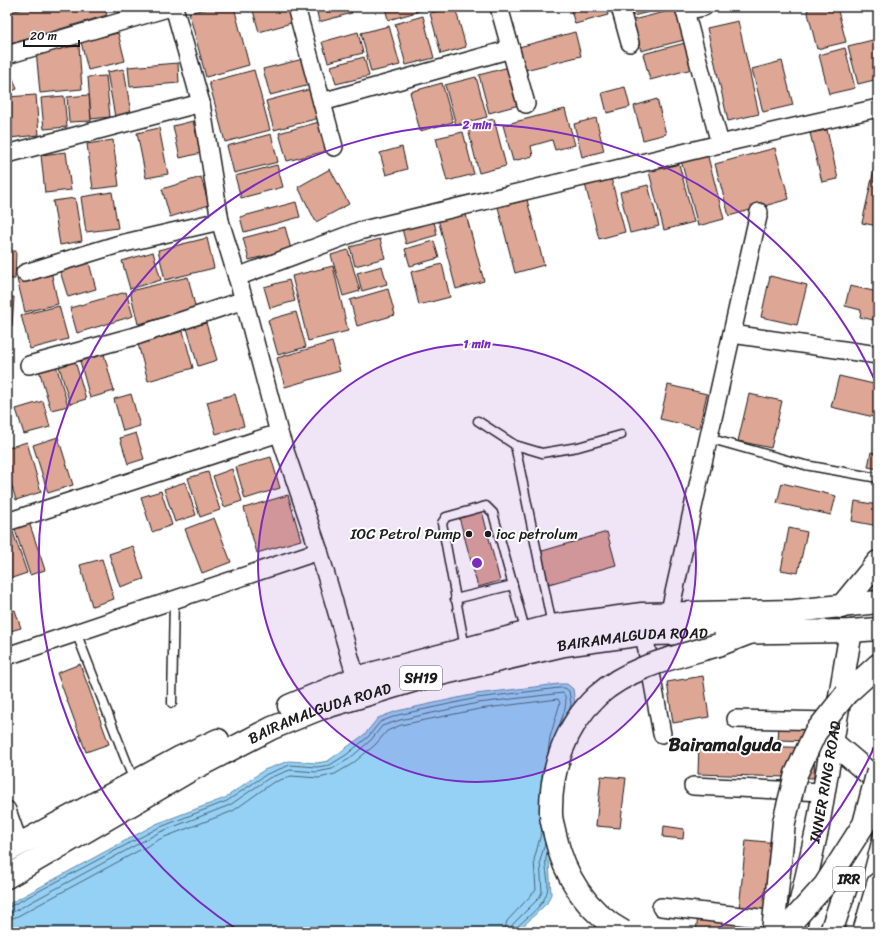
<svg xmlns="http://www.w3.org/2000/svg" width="885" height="939" font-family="Sriracha,sans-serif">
  <rect width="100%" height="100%" fill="#fff"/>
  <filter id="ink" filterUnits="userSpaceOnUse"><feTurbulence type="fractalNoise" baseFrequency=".025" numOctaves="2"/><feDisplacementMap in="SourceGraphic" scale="8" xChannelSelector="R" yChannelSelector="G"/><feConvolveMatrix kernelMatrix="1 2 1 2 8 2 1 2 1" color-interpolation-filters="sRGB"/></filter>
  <g filter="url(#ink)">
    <path fill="#95d0f5" stroke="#65889e" d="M559 684H567L573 689 575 705 565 741 559 824 549 861 551 894 547 903 517 932H7V905L156 824 225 798 264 770 289 761 317 763 328 761 365 734 378 718 397 711 476 694Z"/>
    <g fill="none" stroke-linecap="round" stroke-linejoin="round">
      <g stroke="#4c6473" stroke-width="1">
        <path d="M7 908 158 828 227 801 267 774 290 765 317 767 330 765 346 755 368 737 380 722 398 715 477 698 559 688H565L569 691 571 704 569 711"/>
        <path d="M7 913 13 912 160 832 230 805 269 778 290 770 317 772 332 769 349 759 371 740 382 726 400 720 478 703 563 693C570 701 562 717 559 726"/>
        <path d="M7 919 16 917 162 838 233 811 272 783 291 776 319 778 335 774 352 764 375 745 387 731 401 725 479 709 558 699 560 703 550 737 548 753"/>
        <path d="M504 932 507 921 536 890 534 860 542 830"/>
        <path d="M510 932 512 925 539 898 542 892 540 861 545 843"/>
        <path d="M515 932 516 928C529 915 549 903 548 883 547 872 544 864 547 852"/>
      </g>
    </g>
    <g fill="#dda695" stroke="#1c1c1c">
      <path d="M29 7H104L107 15 7 45V13Z"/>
      <path d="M213 7H234L249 65 206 77 189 13Z"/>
      <path d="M252 7H291L295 22 259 32Z"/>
      <path d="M316 7H350L352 13 319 22Z"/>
      <path d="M385 7H415L417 12 388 20Z"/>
      <path d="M417 7H431L418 11Z"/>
      <path d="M455 7 466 47 441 54 430 13Z"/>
      <path d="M570 7H606L608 15 575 24Z"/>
      <path d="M631 7H669L633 16Z"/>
      <path d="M816 7H837L846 42 817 49 807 9Z"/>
      <path d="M873 7H878V23Z"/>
      <path d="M676 9 684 40 641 51 633 20Z"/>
      <path d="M423 16 434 58 406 65 395 24Z"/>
      <path d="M738 21 759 114 728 121 707 28Z"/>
      <path d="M389 26 400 65 371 72 361 33Z"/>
      <path d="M358 32 363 53 328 62 322 42Z"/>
      <path d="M575 32 581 56 525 70 519 47Z"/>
      <path d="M118 33 125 61 88 70 81 42Z"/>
      <path d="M877 39 878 79 858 84 848 46Z"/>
      <path d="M685 43 692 69 650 80 643 54Z"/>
      <path d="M79 46 82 89 40 93 36 50Z"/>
      <path d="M845 48 855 88 829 94 819 55Z"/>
      <path d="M364 57 369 76 336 84 331 66Z"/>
      <path d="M303 59 310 85 270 95 263 69Z"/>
      <path d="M782 61 793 105 763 112 752 69Z"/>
      <path d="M7 63 17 89 7 93Z"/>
      <path d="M178 63 179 83 130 87 128 67Z"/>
      <path d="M509 67 519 105 489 113 479 75Z"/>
      <path d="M124 69 131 114 115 117 107 72Z"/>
      <path d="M254 70 270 130 225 142 209 82Z"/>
      <path d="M106 76 110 117 91 119 88 77Z"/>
      <path d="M476 77 487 117 456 125 445 85Z"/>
      <path d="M442 83 453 122 420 131 410 92Z"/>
      <path d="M625 87 630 107 607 113 602 93Z"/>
      <path d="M311 89 319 118 274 130 266 101Z"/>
      <path d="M36 95 39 135 9 138 7 97Z"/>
      <path d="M89 95 91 121 69 122 67 97Z"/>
      <path d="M64 96 67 127 44 129 41 98Z"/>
      <path d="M657 99 666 134 643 140 634 106Z"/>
      <path d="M565 109 575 145 555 150 552 140 531 146 533 156 513 161 503 125Z"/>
      <path d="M596 118 604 151 582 157 574 124Z"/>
      <path d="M494 119 506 166 479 173 467 125Z"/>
      <path d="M193 121 201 153 180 158 173 126Z"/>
      <path d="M319 122 327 151 287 161 279 133Z"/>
      <path d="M159 128 168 174 146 178 137 133Z"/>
      <path d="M827 130 838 179 822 182 810 133Z"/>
      <path d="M463 132 474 174 447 181 436 138Z"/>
      <path d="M271 134 278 162 234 173 227 146Z"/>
      <path d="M113 140 119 186 93 189 87 144Z"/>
      <path d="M402 147 407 169 386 175 380 153Z"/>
      <path d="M775 148 789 199 729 216 715 164Z"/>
      <path d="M66 152 71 190 45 193 41 155Z"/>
      <path d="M707 153 724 219 698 226 681 160Z"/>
      <path d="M679 164 694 222 664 230 649 172Z"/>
      <path d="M277 165 283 187 241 198 235 176Z"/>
      <path d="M875 165H878V226L862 223Z"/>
      <path d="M330 169 349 204 316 222 298 187Z"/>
      <path d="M201 177 209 205 170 217 162 189Z"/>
      <path d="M611 178 625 232 599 239 585 184Z"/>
      <path d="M648 185 659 226 630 233 620 192Z"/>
      <path d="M112 192 118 228 86 232 81 197Z"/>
      <path d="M75 198 82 241 60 245 53 201Z"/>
      <path d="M527 200 544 265 515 273 498 207Z"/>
      <path d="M296 202 300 217 244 232 240 217Z"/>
      <path d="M465 211 484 281 456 289 438 219Z"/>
      <path d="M433 217 437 235 406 244 401 225Z"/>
      <path d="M285 227 291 249 249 260 243 238Z"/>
      <path d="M207 238 214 268 165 280 158 250Z"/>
      <path d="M380 239 385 258 355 266 350 247Z"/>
      <path d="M434 241 439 258 410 266 405 249Z"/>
      <path d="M348 250 360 291 343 296 331 255Z"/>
      <path d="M7 251H16L15 279H7Z"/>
      <path d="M153 252 161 280 130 289 122 261Z"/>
      <path d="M88 259 96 289 68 297 59 268Z"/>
      <path d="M442 264 450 297 419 305 411 272Z"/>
      <path d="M333 266 348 331 308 341 292 276Z"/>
      <path d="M382 266 387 284 362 291 357 273Z"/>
      <path d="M51 271 58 304 25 312 17 279Z"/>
      <path d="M770 276 807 285 797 325 761 317Z"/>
      <path d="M188 277 196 310 138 324 130 291Z"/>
      <path d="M289 280 295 301 270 308 264 287Z"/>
      <path d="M850 286 878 292V321L860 317 861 310 845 306Z"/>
      <path d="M388 289 395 315 357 326 350 300Z"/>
      <path d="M126 292 133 316 77 333 70 308Z"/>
      <path d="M7 297H14L12 326 7 325Z"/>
      <path d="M59 306 68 339 30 349 21 315Z"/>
      <path d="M296 312 306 347 278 355 268 320Z"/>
      <path d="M206 323 217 360 198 366 187 328Z"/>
      <path d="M183 331 193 368 148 381 138 344Z"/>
      <path d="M332 342 340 371 285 387 277 358Z"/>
      <path d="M104 354 114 391 90 398 80 361Z"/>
      <path d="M75 361 86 399 70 404 59 366Z"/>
      <path d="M56 365 68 406 51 410 39 370Z"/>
      <path d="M839 376 878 385V418L831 407Z"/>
      <path d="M668 385 707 394 699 428 660 419Z"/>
      <path d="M131 394 140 426 123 431 114 399Z"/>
      <path d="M235 394 244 426 216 434 207 402Z"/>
      <path d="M749 394 782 401 771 448 738 441Z"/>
      <path d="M43 401 50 427 24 434 16 409Z"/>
      <path d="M136 433 144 459 128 464 120 438Z"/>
      <path d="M58 437 73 485 48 493 33 445Z"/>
      <path d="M27 442 41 492 16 500 7 470V448Z"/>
      <path d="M871 452 878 454V469L868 467Z"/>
      <path d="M271 457 280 488 245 499 236 467Z"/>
      <path d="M232 469 242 501 224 507 213 476Z"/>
      <path d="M208 472 220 510 200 517 188 478Z"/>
      <path d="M185 482 196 515 175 522 164 489Z"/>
      <path d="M782 483 836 496 831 515 777 503Z"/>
      <path d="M161 491 172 525 152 532 141 497Z"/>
      <path d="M7 493 11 506 7 507Z"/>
      <path d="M288 495 301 540 257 553 244 508Z"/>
      <path d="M855 501 878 505V526L852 521Z"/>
      <path d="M482 511 500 581 478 587 459 517Z"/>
      <path d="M214 518 231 562 202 573 185 529Z"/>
      <path d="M29 522 45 570 30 575 14 527Z"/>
      <path d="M789 528 807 532 798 573 781 570Z"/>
      <path d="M13 532 27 573 9 579 7 571V535Z"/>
      <path d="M607 532 616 565 549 584 539 552Z"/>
      <path d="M133 546 144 579 120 587 109 554Z"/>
      <path d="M102 559 114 599 92 606 80 565Z"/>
      <path d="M15 610 21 628 7 632V612Z"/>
      <path d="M80 664 109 744 86 752 57 673Z"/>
      <path d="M703 676 709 717 673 723 667 682Z"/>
      <path d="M779 725H810V741L778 740Z"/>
      <path d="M699 744 815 748 814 778 698 774Z"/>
      <path d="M601 776 626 778 620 828 596 826Z"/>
      <path d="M664 826 684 829 683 839 663 837Z"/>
      <path d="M746 840 788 844 781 913 739 909Z"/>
      <path d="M698 916 783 924 782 932H696Z"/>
    </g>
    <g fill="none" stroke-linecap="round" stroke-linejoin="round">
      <defs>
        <g id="lane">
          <path d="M478 421 515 445 552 625"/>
          <path d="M708 438 805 465 878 478"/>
          <path d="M515 445 542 453 578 447 621 435"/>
          <path d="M455 599 513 585"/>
          <path d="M76 632 134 781"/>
          <path d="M465 648 442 523 446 517 486 506 493 513 526 633"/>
          <path d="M172 703 174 599"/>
        </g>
        <g id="street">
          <path d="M174 7 201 103 220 221 244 300 279 433 319 551 356 678"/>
          <path d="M296 7 334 147"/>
          <path d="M499 7 526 104"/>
          <path d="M620 7 630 43"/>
          <path d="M684 7 720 144"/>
          <path d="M685 11 704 7"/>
          <path d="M7 55 171 7"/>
          <path d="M322 102 511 49"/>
          <path d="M7 154 201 103"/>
          <path d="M25 273 116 245 220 221"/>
          <path d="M237 277 359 231 720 144 878 108"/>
          <path d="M732 334 878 355"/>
          <path d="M29 365 139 335 244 300"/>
          <path d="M7 522 279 433"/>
          <path d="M669 615 759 212"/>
          <path d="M644 634 662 734"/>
          <path d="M7 656 319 551"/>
          <path d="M736 719 833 721"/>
          <path d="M693 786 823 792"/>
          <path d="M7 810 19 844"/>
          <path d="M661 907 786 921"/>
        </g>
        <g id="primary">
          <path d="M841 607 878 562"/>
          <path d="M289 706 356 678 552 626 642 614 794 611 878 602"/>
          <path d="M832 742 878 781"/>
          <path d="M7 851 181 757 218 740"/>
          <path id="s1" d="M7 877 189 771 272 728 319 709 419 679 564 645 644 634 851 631 878 629"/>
          <path id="s2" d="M796 923 818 826 851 631"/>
        </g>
        <g id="highway">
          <path d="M718 645 749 633"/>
          <path d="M846 694 878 665"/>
          <path d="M831 932 852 869 862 830"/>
          <path d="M864 932 878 884"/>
        </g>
      </defs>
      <use href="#lane" stroke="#1c1c1c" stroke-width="11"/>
      <use href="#street" stroke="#1c1c1c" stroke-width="20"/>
      <use href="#primary" stroke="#1c1c1c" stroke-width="25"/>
      <use href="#highway" stroke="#1c1c1c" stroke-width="25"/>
      <use href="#lane" stroke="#fff" stroke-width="8"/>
      <use href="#street" stroke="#fff" stroke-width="17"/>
      <use href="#primary" stroke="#fff" stroke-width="22"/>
      <use href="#highway" stroke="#fff" stroke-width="22"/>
      <defs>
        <g id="highway-bridge">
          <path d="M624 932C586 912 564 875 555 835 554 828 551 821 551 814 550 771 565 726 597 696 630 666 676 657 718 645"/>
          <path d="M773 932 784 822 796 774 815 733 846 694"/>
          <path d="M773 932 788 926 825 885 864 824 878 771"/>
        </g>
      </defs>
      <use href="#highway-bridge" stroke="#1c1c1c" stroke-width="25" stroke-linecap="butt"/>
      <use href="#highway-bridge" stroke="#fff" stroke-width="22"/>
    </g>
  </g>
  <circle cx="477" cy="563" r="219" fill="#7b2cbf" fill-opacity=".12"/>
  <g fill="none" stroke="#7b2cbf" stroke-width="2">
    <circle cx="477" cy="563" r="219"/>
    <path d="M877 741A438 438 0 0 1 716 930M238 930A438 438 0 1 1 877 385"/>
  </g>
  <g fill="#1c1c1c" stroke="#fff" stroke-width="1.5">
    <circle cx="469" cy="534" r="4"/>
    <circle cx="488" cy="534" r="4"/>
  </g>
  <g text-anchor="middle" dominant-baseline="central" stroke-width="4" stroke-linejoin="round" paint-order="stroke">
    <g fill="#fff" stroke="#606060" stroke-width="1">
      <rect x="400" y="666" width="42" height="24" rx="3"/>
      <rect x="833" y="867" width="32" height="24" rx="3"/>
    </g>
    <g font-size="14" font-weight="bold" fill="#1c1c1c">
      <text x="421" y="678">SH19</text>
      <text x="849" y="879">IRR</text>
    </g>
    <g font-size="15" fill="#1c1c1c" stroke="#fff" text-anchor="end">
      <text x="461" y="534">IOC Petrol Pump</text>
      <text x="496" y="534" text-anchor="start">ioc petrolum</text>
    </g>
    <g font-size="15" fill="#1c1c1c" stroke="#fff">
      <text stroke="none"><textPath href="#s1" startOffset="677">BAIRAMALGUDA ROAD</textPath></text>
      <text stroke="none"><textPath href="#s1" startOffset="354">BAIRAMALGUDA ROAD</textPath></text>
      <text stroke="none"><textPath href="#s2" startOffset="144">INNER RING ROAD</textPath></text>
    </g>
    <g font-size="19" font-weight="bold" fill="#1c1c1c" stroke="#fff">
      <text x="725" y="744">Bairamalguda</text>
    </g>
  </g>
  <circle cx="477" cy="563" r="6" fill="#7b2cbf" stroke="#fff" stroke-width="2"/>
  <g font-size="12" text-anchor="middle" font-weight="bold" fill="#7b2cbf" stroke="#fff" stroke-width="4" stroke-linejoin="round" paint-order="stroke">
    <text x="477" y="129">2 min</text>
    <text x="477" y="348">1 min</text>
  </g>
  <rect width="885" height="939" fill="none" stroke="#fff" stroke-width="24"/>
  <rect x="12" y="12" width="861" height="915" fill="none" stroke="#1c1c1c" stroke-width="1.5" filter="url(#ink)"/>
  <path d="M24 40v6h55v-6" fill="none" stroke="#1c1c1c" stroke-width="2"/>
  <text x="30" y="40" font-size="12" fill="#1c1c1c" stroke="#ffffff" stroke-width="3" paint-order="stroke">20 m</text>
</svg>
